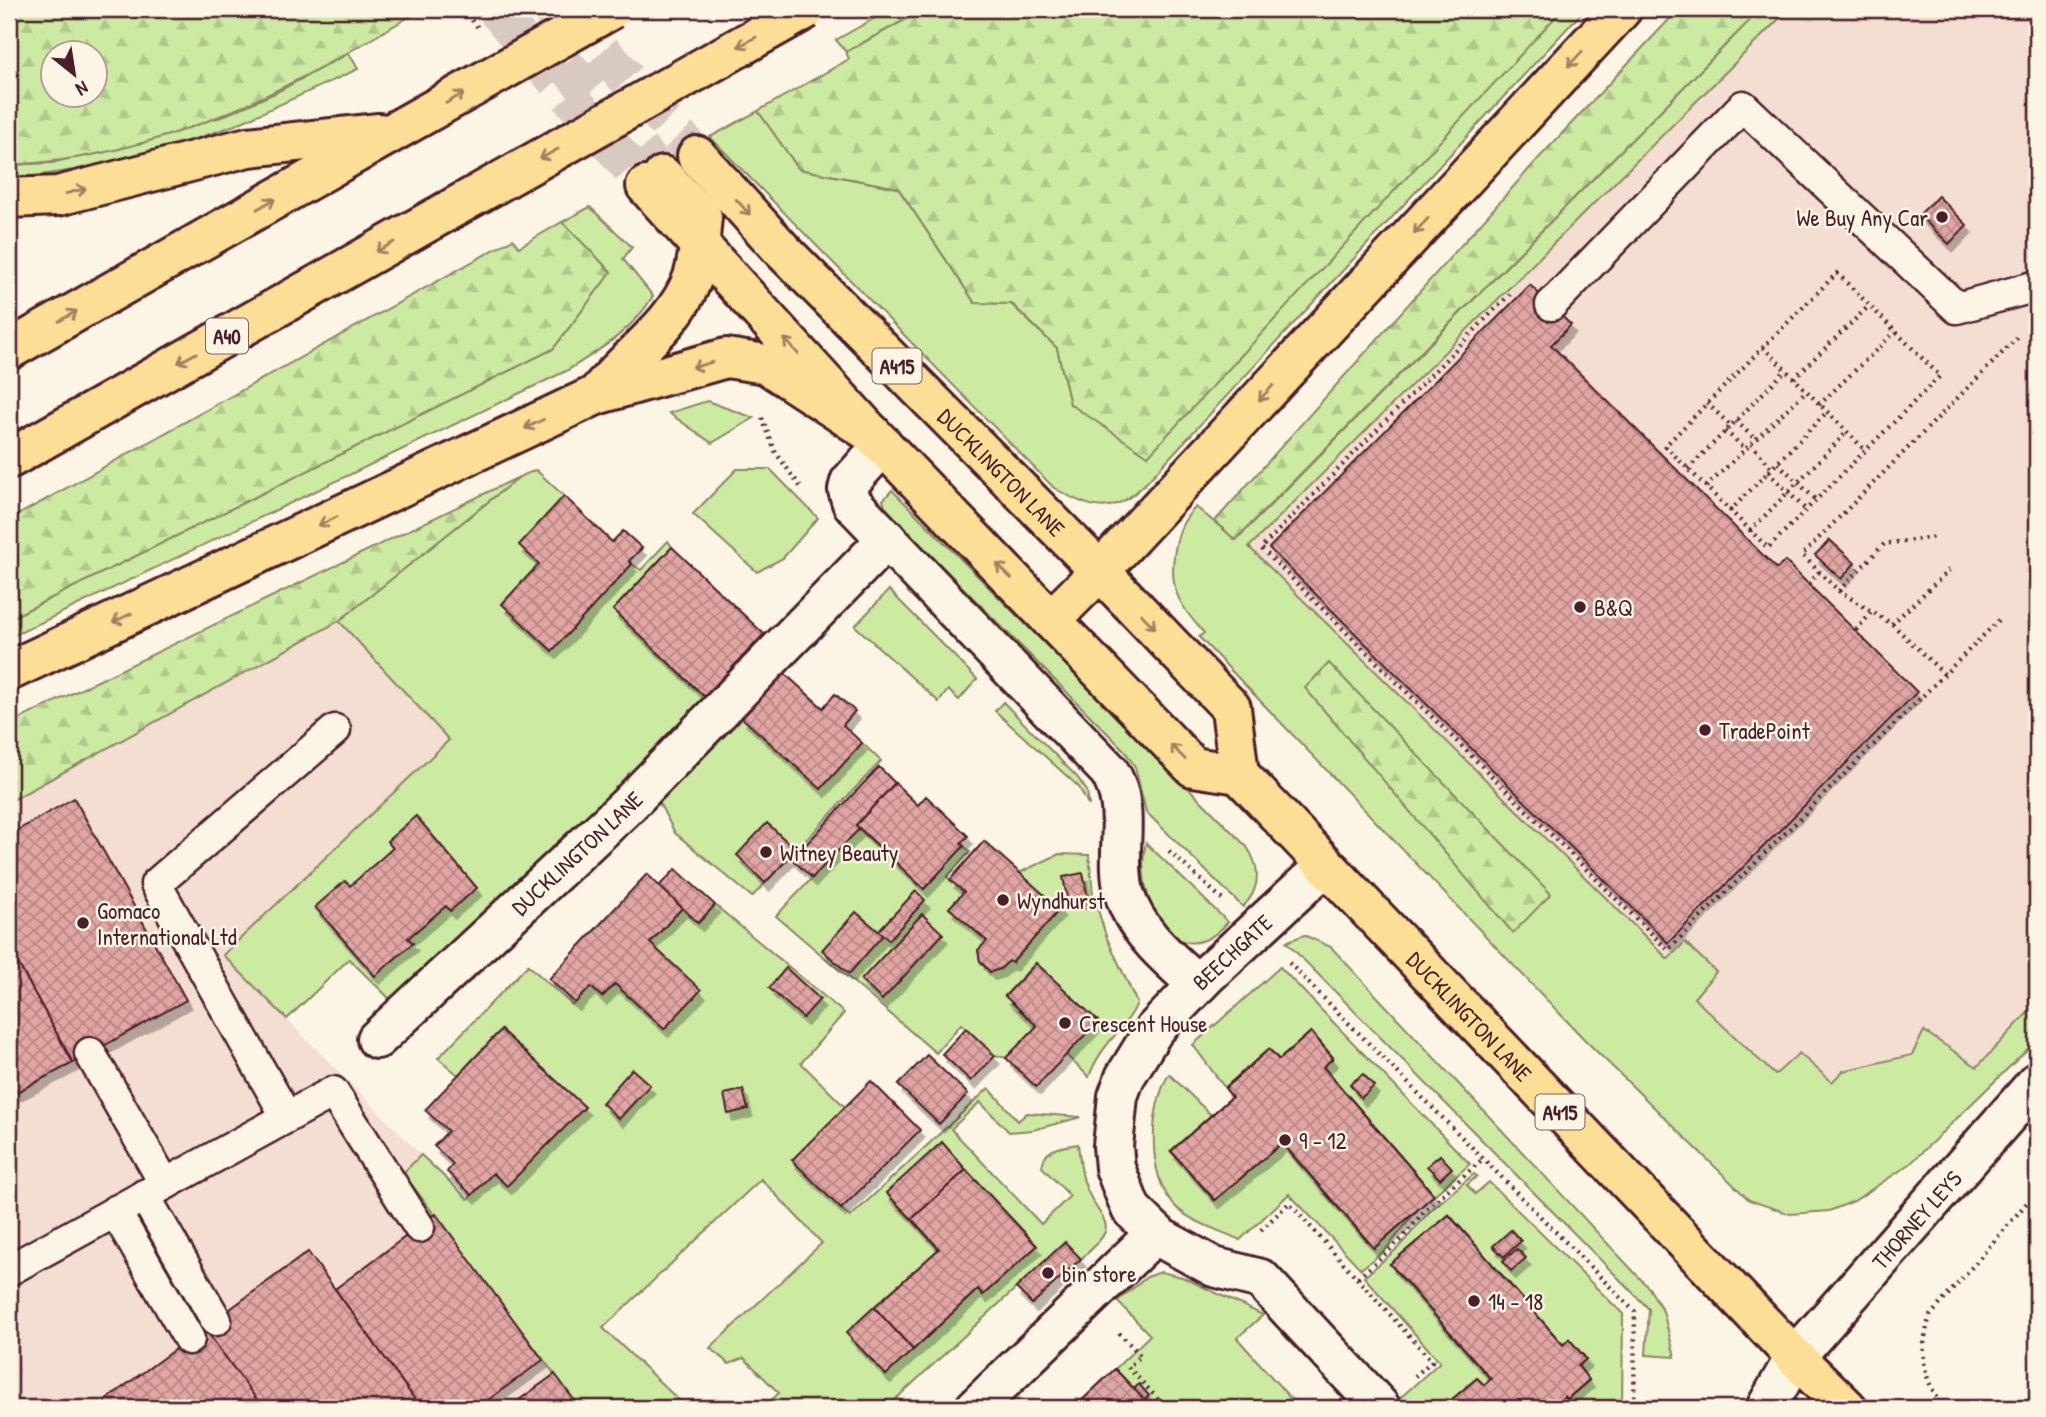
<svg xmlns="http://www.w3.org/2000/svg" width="2046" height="1417" font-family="'Patrick Hand',sans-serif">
  <defs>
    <pattern id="forest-firs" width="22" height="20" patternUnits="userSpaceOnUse" patternTransform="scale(1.75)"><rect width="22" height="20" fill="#cceaa2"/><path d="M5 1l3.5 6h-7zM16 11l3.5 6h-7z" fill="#b1c88c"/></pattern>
    <pattern id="building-cross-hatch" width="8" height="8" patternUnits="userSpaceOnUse" patternTransform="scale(1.75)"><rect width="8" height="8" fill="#e1a6a3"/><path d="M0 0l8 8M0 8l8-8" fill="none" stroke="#b88785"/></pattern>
    <filter id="shadow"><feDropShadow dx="4.5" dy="8" stdDeviation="0" flood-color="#0004"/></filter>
  </defs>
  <rect width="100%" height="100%" fill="#fcf5e5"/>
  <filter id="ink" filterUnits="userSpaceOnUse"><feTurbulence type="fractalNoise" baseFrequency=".0143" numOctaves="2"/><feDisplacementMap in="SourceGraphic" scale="14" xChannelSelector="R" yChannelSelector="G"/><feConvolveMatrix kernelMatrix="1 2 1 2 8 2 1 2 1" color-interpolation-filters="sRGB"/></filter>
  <g filter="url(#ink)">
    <g fill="#f4ddd1">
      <path d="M1761 9H2037V1003L1977 1067 1847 1180 1235 540Z"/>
      <path d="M339 621 449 740 223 955 421 1155 687 1408H9V802Z"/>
    </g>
    <g fill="#cceaa2" stroke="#8b8466" stroke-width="2" fill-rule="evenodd">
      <path d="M891 9H925L846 52 836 40Z"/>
      <path d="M1563 9H1585L1147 482C1112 517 1095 511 1054 488L710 137 758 111 799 169 898 188 975 303 1011 304 1057 348 1070 404Z"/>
      <path d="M1761 9H1789L1249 547 1668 959 1685 942 1716 972 1694 998 1775 1075 1799 1053 1832 1082 1843 1071 1912 1055 1924 1031 1977 1067 2037 1003V1040L1910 1164 1854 1201 1829 1211 1790 1214 1749 1200 1587 1042 1199 637 1204 633C1179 605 1168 588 1175 550 1178 532 1183 519 1196 507L1236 540Z"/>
      <path d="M349 53 358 69 235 125 198 138 106 165 9 180V165L52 163 221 117 275 93Z"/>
      <path d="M590 207 632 247 623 259 653 296C633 330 601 349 568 370L9 638V619L553 349 611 272 562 222Z"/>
      <path d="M707 401 754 418 712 443 669 413Z"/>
      <path d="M737 469H770L818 518 783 558 757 572 693 514Z"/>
      <path d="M536 470 564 496 539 564 502 604 552 650 632 564 641 570 668 541 672 547 613 610 704 697 764 634 769 638 675 740 393 1002 349 959 287 1019 223 955 449 740 339 621 519 477ZM387 841 451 910 446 906 408 938 412 944 375 976 315 907 345 882 350 886 393 848Z"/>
      <path d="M892 490 1247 847C1261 868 1261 888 1243 907L1146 812 1135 767 1124 750 886 510 883 500Z"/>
      <path d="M889 590 977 679 959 700 948 690 939 702 855 626Z"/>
      <path d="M777 667 821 788 862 743 881 761 752 897 675 833 656 797Z"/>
      <path d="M1003 702 1077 777 1087 791 1089 806 1079 787 995 711Z"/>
      <path d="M859 829 924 889 964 846 970 852 947 877 964 892 949 908 987 941 978 951 980 961 990 972 1000 969 1009 961 1012 963 1060 909 1019 873 1059 854 1089 855 1093 894 1106 936 1137 1003C1128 1027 1100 1044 1089 1077L1066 1055 1097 1020 1036 963 1005 996 1037 1026 1006 1058 995 1055 961 1024 936 1053 776 916Z"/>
      <path d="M1146 843 1228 922C1174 983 1132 893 1146 843Z"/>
      <path d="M715 905 844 1013 801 1063 845 1107 792 1160 850 1217 989 1088 1018 1121 1027 1113 1081 1117 1033 1130 1009 1132 980 1102 951 1129 1041 1224 1070 1196 1042 1167C1044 1147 1062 1147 1078 1144 1080 1158 1080 1173 1086 1187 1101 1226 1124 1221 1081 1259L1065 1243 886 1408H773L768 1403 779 1393 744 1358 729 1364 710 1348 822 1243 761 1179 603 1328 687 1408H580L403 1173 421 1155 468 1199 493 1173 507 1185 585 1107 501 1030 458 1075 438 1058 528 965 572 1005 591 987 602 997 615 984 664 1029 700 990 650 943 682 908 698 923ZM942 1143 1036 1246 984 1294 978 1289 885 1375 847 1333 939 1249 887 1193Z"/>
      <path d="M1304 935 1331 947 1649 1288 1663 1311 1675 1357 1646 1355 1649 1309 1286 942Z"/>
      <path d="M1280 967 1470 1164 1434 1195 1323 1067 1333 1057 1311 1032 1279 1060 1269 1049 1225 1088 1193 1045Z"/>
      <path d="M1169 1074 1211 1115 1171 1151 1214 1200 1282 1143 1373 1248 1419 1208 1387 1248 1361 1269 1289 1194 1240 1240C1220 1230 1188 1222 1173 1204 1147 1172 1149 1108 1169 1074Z"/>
      <path d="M1474 1174 1477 1176 1467 1185 1475 1194 1489 1182 1623 1314 1622 1408H1550L1589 1380 1578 1366 1586 1359 1568 1340 1563 1345 1449 1215 1391 1264 1491 1379 1484 1385 1477 1378 1442 1408H1389L1440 1362 1364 1277 1399 1247 1431 1210Z"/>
      <path d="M1161 1272 1182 1277 1263 1315 1237 1338 1299 1408H1152L1144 1400 1149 1395 1139 1385 1134 1389 1115 1369 1150 1335 1117 1301 1147 1277Z"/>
    </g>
    <g fill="url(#forest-firs)" stroke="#8b8466" stroke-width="2" fill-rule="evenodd">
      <path d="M9 9H422C291 88 165 158 9 165ZM52 52H94V94H52Z"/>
      <path d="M925 9H1563L1148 456 1070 404 1057 348 1012 304 975 303 898 188 799 169 758 111 849 59 846 52Z"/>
      <path d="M1679 9H1761L1235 540 1215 521 1538 159Z"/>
      <path d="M562 222 611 272 553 349 9 619V520L513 239 519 247Z"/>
      <path d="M519 477 339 621 9 802V724Z"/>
      <path d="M1329 663 1551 894 1513 933 1305 688Z"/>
    </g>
    <g fill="url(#building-cross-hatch)" stroke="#4a1f2b" stroke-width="2" filter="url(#shadow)">
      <path d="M1938 196 1967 225 1949 244 1919 215Z"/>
      <path d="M1530 285 1571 325 1551 345 1777 569 1785 561 1917 692 1668 943 1269 548Z"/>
      <path d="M564 496 612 542 623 531 642 548 629 561 632 564 552 651 502 604 539 564 519 545Z"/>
      <path d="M1830 540 1855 563 1841 579 1815 555Z"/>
      <path d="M672 547 764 634 705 697 613 610Z"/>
      <path d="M783 672 823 708 835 694 855 711 843 725 862 743 821 789 742 718Z"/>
      <path d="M879 767 895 783 856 825 859 829 812 878 792 859Z"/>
      <path d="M895 783 918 805 926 796 968 836 961 843 964 846 924 889 856 825Z"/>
      <path d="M74 798 186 1000 73 1063 9 947V835Z"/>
      <path d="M416 816 477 888 450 911 446 906 408 938 413 943 375 976 315 907 345 881 350 886 393 848 387 841Z"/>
      <path d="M767 823 796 850 765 883 737 855Z"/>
      <path d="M984 841 1060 909 1012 963 1009 961 1000 969 990 972 980 961 978 950 987 941 949 908 964 892 950 880Z"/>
      <path d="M676 869 715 905 698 923 659 886Z"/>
      <path d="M1083 873 1088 899 1068 903 1063 877Z"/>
      <path d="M647 874 682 908 650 943 701 990 664 1029 615 984 602 997 591 987 575 1003 549 979Z"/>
      <path d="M916 891 925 900 889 940 878 931Z"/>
      <path d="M856 912 883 935 849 974 822 950Z"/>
      <path d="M922 914 943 934 882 1000 861 980Z"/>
      <path d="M9 947 73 1063 9 1096Z"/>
      <path d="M1036 963 1098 1021 1036 1087 1006 1058 1037 1026 1005 996Z"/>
      <path d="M786 968 820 999 803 1018 769 988Z"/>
      <path d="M966 1028 995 1056 971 1081 942 1054Z"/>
      <path d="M501 1030 585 1107 507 1186 493 1173 472 1195 447 1172 453 1164 434 1146 448 1131 425 1110Z"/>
      <path d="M1311 1032 1333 1058 1323 1067 1434 1195 1374 1248 1282 1143 1215 1200 1171 1151 1232 1097 1225 1088 1269 1049 1279 1060Z"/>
      <path d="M1311 1032 1333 1058 1323 1067 1434 1195 1374 1248 1282 1143 1215 1200 1171 1151 1232 1097 1225 1088 1269 1049 1279 1060Z"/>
      <path d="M1311 1032 1333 1058 1323 1067 1434 1195 1374 1248 1282 1143 1215 1200 1171 1151 1232 1097 1225 1088 1269 1049 1279 1060Z"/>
      <path d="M927 1055 968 1094 939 1124 898 1085Z"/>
      <path d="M632 1069 650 1085 619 1119 602 1103Z"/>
      <path d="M1363 1074 1374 1086 1361 1098 1350 1084Z"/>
      <path d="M871 1081 920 1130 841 1209 792 1160Z"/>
      <path d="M743 1090 748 1109 728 1114 724 1094Z"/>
      <path d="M942 1142 966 1170 912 1219 886 1193Z"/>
      <path d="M1440 1155 1452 1168 1440 1179 1427 1166Z"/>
      <path d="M966 1170 1037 1246 983 1295 978 1289 913 1350 874 1307 939 1249 912 1219Z"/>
      <path d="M966 1170 1037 1246 983 1295 978 1289 913 1350 874 1307 939 1249 912 1219Z"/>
      <path d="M436 1214 543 1360 477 1408H421L335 1289Z"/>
      <path d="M1449 1215 1563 1345 1569 1339 1586 1359 1578 1366 1589 1380 1567 1399 1565 1396 1550 1408H1442L1477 1378 1484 1385 1491 1379 1390 1264Z"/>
      <path d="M1449 1215 1563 1345 1569 1339 1586 1359 1578 1366 1589 1380 1567 1399 1565 1396 1550 1408H1442L1477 1378 1484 1385 1491 1379 1390 1264Z"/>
      <path d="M1449 1215 1563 1345 1569 1339 1586 1359 1578 1366 1589 1380 1567 1399 1565 1396 1550 1408H1442L1477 1378 1484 1385 1491 1379 1390 1264Z"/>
      <path d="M1511 1230 1521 1241 1504 1257 1493 1246Z"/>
      <path d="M1065 1242 1081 1259 1032 1304 1016 1288Z"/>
      <path d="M1517 1249 1526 1258 1511 1271 1503 1261Z"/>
      <path d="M308 1252 421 1408H263L204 1328Z"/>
      <path d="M874 1307 913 1350 886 1375 846 1333Z"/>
      <path d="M204 1328 263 1408H109L104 1401Z"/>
      <path d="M1115 1369 1134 1389 1139 1384 1149 1396 1144 1400 1152 1408H1074Z"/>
      <path d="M1115 1369 1152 1408H1074Z"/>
      <path d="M555 1374 580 1408H508Z"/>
    </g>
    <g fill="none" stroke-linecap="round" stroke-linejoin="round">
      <g stroke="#d8cac0" stroke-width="38" stroke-dasharray="38 19" stroke-linecap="butt">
        <path d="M495 9 646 186"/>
        <path d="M564 9 697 156"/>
      </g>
      <path stroke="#d8cac0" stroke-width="38" stroke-dasharray="38 19" stroke-linecap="butt" d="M554 9 562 61 663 176"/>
      <defs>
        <g id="lane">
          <path d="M1551 305 1743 106 1957 308 2037 286"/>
          <path d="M90 1053 165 1184"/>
          <path d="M286 1116 156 884 335 730"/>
          <path d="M144 1195 216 1320"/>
          <path d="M115 1211 189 1339"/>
          <path d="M9 1270 333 1092 419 1227"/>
        </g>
        <g id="street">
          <path d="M883 445 850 482 848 490 852 503 1109 771C1133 809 1114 851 1124 892 1134 930 1169 959 1197 984"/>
          <path d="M1325 866 1207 975 1154 1030 1125 1077 1118 1096 1113 1146 1115 1168 1131 1209 1161 1238 1214 1267 1261 1279 1380 1407"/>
          <path id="s1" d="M377 1039 626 807 887 539"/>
          <path d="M975 1408 1156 1233"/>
        </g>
        <g id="secondary">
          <path id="s2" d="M1766 1408 1795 1357 2037 1082"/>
        </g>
        <g id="primary">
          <path id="s3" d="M697 156 783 251 1100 571 1231 708 1239 774 1795 1357 1847 1408"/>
          <path d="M646 186 871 433 1193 767 1239 774"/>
        </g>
        <g id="highway">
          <path d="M9 198 58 196 248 147 379 133"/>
          <path d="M9 350 395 131"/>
          <path d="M596 395C627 356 676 325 693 277 699 258 700 237 702 217L663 176"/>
          <path d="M9 459 444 213"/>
          <path d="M1051 620 1100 571 1622 9"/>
          <path d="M9 671 596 395 726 358 766 364 871 433"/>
        </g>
      </defs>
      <use href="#lane" stroke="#4a1f2b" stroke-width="35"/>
      <use href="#street" stroke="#4a1f2b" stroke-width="44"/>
      <use href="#secondary" stroke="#4a1f2b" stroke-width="44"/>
      <use href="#primary" stroke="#4a1f2b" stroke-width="44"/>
      <use href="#highway" stroke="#4a1f2b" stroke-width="44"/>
      <g stroke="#4a1f2b" stroke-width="4.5" stroke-dasharray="2 5" stroke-linecap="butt">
        <path d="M463 9 480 30"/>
        <path d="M1837 273 1940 376 1768 548 1665 446Z"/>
        <path d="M1510 294 1261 548 1668 950 2000 619"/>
        <path d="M1763 347 1865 450"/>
        <path d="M1794 378 1869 306"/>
        <path d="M1707 403 1731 426"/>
        <path d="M1819 405 1895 332"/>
        <path d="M762 418 776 453 802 489"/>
        <path d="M1736 421 1755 439"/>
        <path d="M1725 431 1746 449"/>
        <path d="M1751 444 1772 468"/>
        <path d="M1778 463 1816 500"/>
        <path d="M1688 469 1786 370"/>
        <path d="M1768 472 1806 510"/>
        <path d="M1706 487 1806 391"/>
        <path d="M1730 511 1827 412"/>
        <path d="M1750 531 1847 432"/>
        <path d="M1809 584 1819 572"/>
        <path d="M1839 591 1884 544 1934 537"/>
        <path d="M1892 624 1949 570"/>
        <path d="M1856 630 1873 611"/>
        <path d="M1944 674 1892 624 1839 591 1802 555 2019 336"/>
        <path d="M1169 851 1222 899"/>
        <path d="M1289 963 1635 1312 1634 1408"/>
        <path d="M1261 1230 1289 1203 1432 1361 1415 1376"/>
        <path d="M1358 1278 1402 1239 1425 1210 1483 1159"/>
        <path d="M1119 1333 1141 1356 1128 1367 1166 1408"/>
        <path d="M1946 1408C1921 1381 1919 1351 1930 1316L2037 1191"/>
      </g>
      <use href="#lane" stroke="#fcf5e5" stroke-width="30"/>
      <use href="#street" stroke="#fcf5e5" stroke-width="38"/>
      <use href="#secondary" stroke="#fcf5e5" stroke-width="38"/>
      <use href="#primary" stroke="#fdde96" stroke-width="38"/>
      <use href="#highway" stroke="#fdde96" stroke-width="38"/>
      <defs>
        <g id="highway-bridge">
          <path d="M395 131 612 9"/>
          <path d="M444 213 807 9"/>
        </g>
      </defs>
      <use href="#highway-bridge" stroke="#4a1f2b" stroke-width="44" stroke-linecap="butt"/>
      <use href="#highway-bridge" stroke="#fdde96" stroke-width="38"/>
    </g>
    <defs><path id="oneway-shaft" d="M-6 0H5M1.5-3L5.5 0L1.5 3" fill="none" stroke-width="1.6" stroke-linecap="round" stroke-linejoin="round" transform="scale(1.75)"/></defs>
    <g stroke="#a47e60">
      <use href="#oneway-shaft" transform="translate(747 42) rotate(151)"/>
      <use href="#oneway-shaft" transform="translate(1575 59) rotate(133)"/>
      <use href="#oneway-shaft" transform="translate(455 98) rotate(-30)"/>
      <use href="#oneway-shaft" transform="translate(549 154) rotate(151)"/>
      <use href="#oneway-shaft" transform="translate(76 191) rotate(-14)"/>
      <use href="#oneway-shaft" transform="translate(266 204) rotate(-30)"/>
      <use href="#oneway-shaft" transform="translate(743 207) rotate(48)"/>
      <use href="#oneway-shaft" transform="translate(1421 226) rotate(133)"/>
      <use href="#oneway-shaft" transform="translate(385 247) rotate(151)"/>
      <use href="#oneway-shaft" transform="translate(68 316) rotate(-30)"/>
      <use href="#oneway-shaft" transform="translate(791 346) rotate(-132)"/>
      <use href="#oneway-shaft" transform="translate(187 358) rotate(151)"/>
      <use href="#oneway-shaft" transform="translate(702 365) rotate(164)"/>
      <use href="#oneway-shaft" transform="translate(1266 393) rotate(133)"/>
      <use href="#oneway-shaft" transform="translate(534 424) rotate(155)"/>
      <use href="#oneway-shaft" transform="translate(328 521) rotate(155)"/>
      <use href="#oneway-shaft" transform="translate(1004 571) rotate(-134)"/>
      <use href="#oneway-shaft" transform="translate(122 618) rotate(155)"/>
      <use href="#oneway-shaft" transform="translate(1148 621) rotate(46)"/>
      <use href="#oneway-shaft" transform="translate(1178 752) rotate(-134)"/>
    </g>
  </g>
  <g fill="#4a1f2b" stroke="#fcf5e5" stroke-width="2.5">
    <circle cx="1942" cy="217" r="7"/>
    <circle cx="1580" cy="607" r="7"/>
    <circle cx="1705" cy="730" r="7"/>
    <circle cx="766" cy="852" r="7"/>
    <circle cx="1003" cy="900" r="7"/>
    <circle cx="83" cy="923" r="7"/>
    <circle cx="1065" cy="1023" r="7"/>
    <circle cx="1285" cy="1140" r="7"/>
    <circle cx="1048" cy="1273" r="7"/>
    <circle cx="1474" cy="1301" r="7"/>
  </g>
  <g text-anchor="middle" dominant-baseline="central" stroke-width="5" stroke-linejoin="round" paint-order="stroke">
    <g fill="#fcf5e5" stroke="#7f5f63" stroke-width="2">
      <rect x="206" y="318.5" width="42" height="35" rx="5"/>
      <rect x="872.5" y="348.5" width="49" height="35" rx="5"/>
      <rect x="1535.5" y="1094.5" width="49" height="35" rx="5"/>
    </g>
    <g font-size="21" font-weight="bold" fill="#4a1f2b">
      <text x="227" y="336">A40</text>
      <text x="897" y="366">A415</text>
      <text x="1560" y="1112">A415</text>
    </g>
    <g font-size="23" fill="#4a1f2b" stroke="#fcf5e5" text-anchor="start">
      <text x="1928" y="217" text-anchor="end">We Buy Any Car</text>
      <text x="1594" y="607">B&amp;Q</text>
      <text x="1719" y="730">TradePoint</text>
      <text x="780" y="852">Witney Beauty</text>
      <text x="1017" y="900">Wyndhurst</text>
      <text x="97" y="910">Gomaco<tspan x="97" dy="26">International Ltd</tspan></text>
      <text x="1079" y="1023">Crescent House</text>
      <text x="1299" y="1140">9 - 12</text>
      <text x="1062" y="1273">bin store</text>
      <text x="1488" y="1301">14 - 18</text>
    </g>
    <g font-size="23" fill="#4a1f2b" stroke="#fcf5e5">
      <text stroke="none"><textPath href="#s3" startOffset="439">DUCKLINGTON LANE</textPath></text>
      <text stroke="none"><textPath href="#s1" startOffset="273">DUCKLINGTON LANE</textPath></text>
      <text transform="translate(1232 952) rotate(-43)">BEECHGATE</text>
      <text stroke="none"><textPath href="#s3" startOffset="1169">DUCKLINGTON LANE</textPath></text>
      <text stroke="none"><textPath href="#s2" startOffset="242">THORNEY LEYS</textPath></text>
    </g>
  </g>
  <rect width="2046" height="1417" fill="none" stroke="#fcf5e5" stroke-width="35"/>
  <rect x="18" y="18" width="2011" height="1382" fill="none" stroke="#4a1f2b" stroke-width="2.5" filter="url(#ink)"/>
  <g transform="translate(74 74) rotate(150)"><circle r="33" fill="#fcf5e5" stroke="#b59f9b" stroke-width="2"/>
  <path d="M0-5L12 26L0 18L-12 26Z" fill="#4a1f2b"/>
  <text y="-10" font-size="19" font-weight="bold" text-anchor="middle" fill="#4a1f2b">N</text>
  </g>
</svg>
